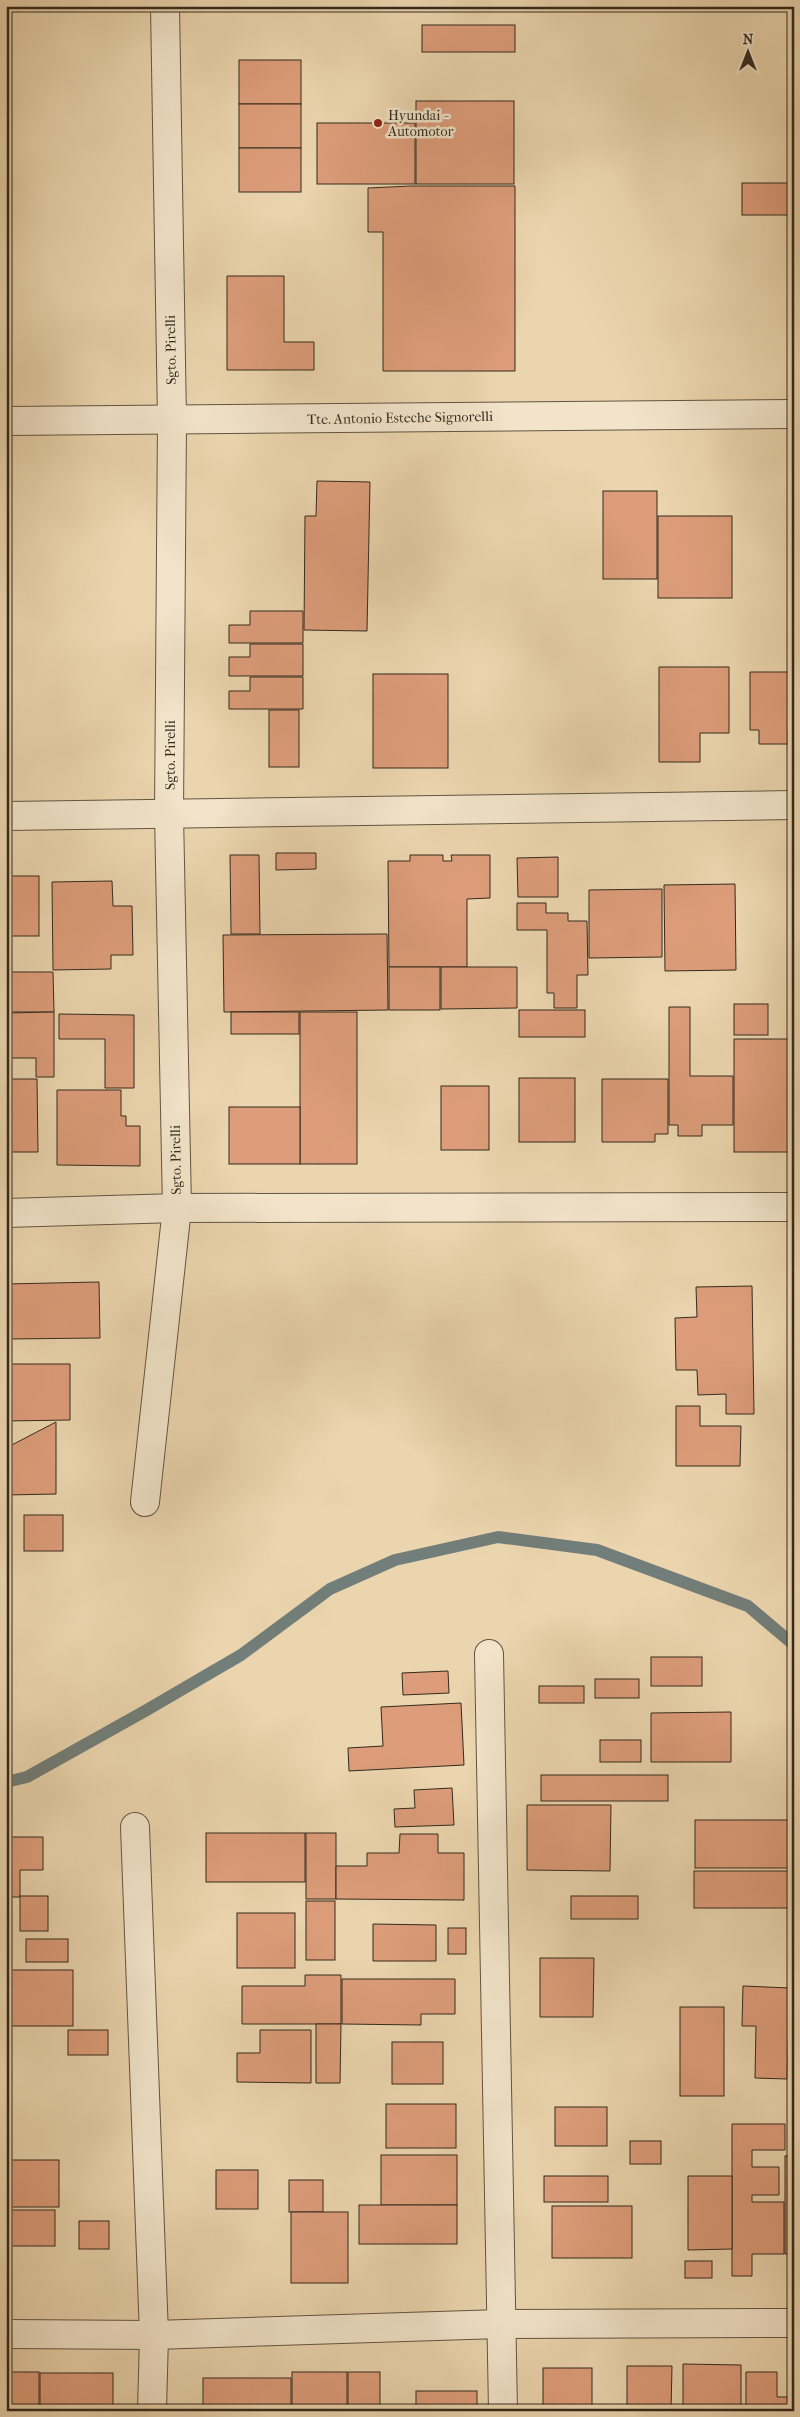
<svg xmlns="http://www.w3.org/2000/svg" width="800" height="2417" font-family="'IM FELL French Canon',serif">
  <rect width="100%" height="100%" fill="#ebd5ae"/>
  <filter id="stains"><feTurbulence type="fractalNoise" baseFrequency=".004" numOctaves="4"/><feColorMatrix values="0 0 0 0 .2 0 0 0 0 .09 0 0 0 0 .02 0 0 0 .5 -.17"/></filter>
  <radialGradient id="worn" r=".72"><stop offset=".6" stop-color="#630" stop-opacity="0"/><stop offset="1" stop-color="#630" stop-opacity=".3"/></radialGradient>
  <g fill="none" stroke-linecap="round" stroke-linejoin="round">
    <path stroke="#727e79" stroke-width="12" d="M6 1782 27 1777 145 1711 241 1655 330 1589 395 1560 498 1537 597 1550 748 1606 794 1645"/>
  </g>
  <g fill="#dd9d7a" stroke="#342a1f">
    <rect x="422" y="25" width="93" height="27"/>
    <rect x="239" y="60" width="62" height="44"/>
    <rect x="416" y="101" width="98" height="83"/>
    <rect x="239" y="104" width="62" height="44"/>
    <rect x="317" y="123" width="98" height="61"/>
    <rect x="239" y="148" width="62" height="44"/>
    <rect x="742" y="183" width="52" height="32"/>
    <path d="M411 186H515V371H383V232H368V188Z"/>
    <path d="M227 276H284V342H314V370H227Z"/>
    <path d="M317 481 370 482 367 631 304 630 305 516H316Z"/>
    <rect x="603" y="491" width="54" height="88"/>
    <rect x="658" y="516" width="74" height="82"/>
    <path d="M250 611H303V643H229V625H250Z"/>
    <path d="M250 644H303V676H229V657H250Z"/>
    <path d="M659 667H729V733H700V762H659Z"/>
    <path d="M750 672H794V730H788V744H759V730H750Z"/>
    <rect x="373" y="674" width="75" height="94"/>
    <path d="M250 677H303V709H229V691H250Z"/>
    <rect x="269" y="710" width="30" height="57"/>
    <path d="M276 853H316V869L276 870Z"/>
    <path d="M230 855H259L260 934H231Z"/>
    <path d="M410 855H443V861H452L451 855H490V898L467 899V967H389L388 861H410Z"/>
    <path d="M558 857V897H518L517 858Z"/>
    <rect x="6" y="876" width="33" height="60"/>
    <path d="M112 881 113 906H132L133 955H111V969L53 970 52 882Z"/>
    <path d="M735 884 736 970 665 971 664 885Z"/>
    <path d="M662 889V957L589 958V890Z"/>
    <path d="M517 903H546V913H568V921H587L588 975H577V1008H554V993H547V930H517Z"/>
    <path d="M387 934 388 1010 224 1012 223 935Z"/>
    <rect x="389" y="967" width="51" height="43"/>
    <path d="M441 967H517V1008L441 1009Z"/>
    <path d="M6 972H53L54 1012H6Z"/>
    <rect x="734" y="1004" width="34" height="31"/>
    <path d="M669 1007H690V1076H733V1125H702V1136H678V1125H669Z"/>
    <rect x="519" y="1010" width="66" height="27"/>
    <path d="M54 1012V1077H36V1058H6V1013Z"/>
    <rect x="231" y="1012" width="68" height="22"/>
    <rect x="300" y="1012" width="57" height="152"/>
    <path d="M59 1014 134 1015V1088H105V1039H59Z"/>
    <rect x="734" y="1039" width="60" height="113"/>
    <rect x="519" y="1078" width="56" height="64"/>
    <path d="M6 1079H37L38 1152H6Z"/>
    <path d="M602 1079H668V1134H655V1142H602Z"/>
    <rect x="441" y="1086" width="48" height="64"/>
    <path d="M57 1090H121V1116H126V1126H140V1166L57 1165Z"/>
    <rect x="229" y="1107" width="71" height="57"/>
    <path d="M99 1282 100 1338 6 1339V1284Z"/>
    <path d="M752 1286 754 1414H726V1394L698 1395 697 1370H676L675 1318 697 1317 696 1287Z"/>
    <path d="M6 1364H70V1420L6 1421Z"/>
    <path d="M676 1406H700V1426H741L740 1466H676Z"/>
    <path d="M56 1422V1494L6 1495V1448Z"/>
    <rect x="24" y="1515" width="39" height="36"/>
    <rect x="651" y="1657" width="51" height="29"/>
    <path d="M448 1671 449 1693 403 1695 402 1673Z"/>
    <rect x="595" y="1679" width="44" height="19"/>
    <rect x="539" y="1686" width="45" height="17"/>
    <path d="M461 1703 464 1765 349 1771 348 1748 383 1746 381 1707Z"/>
    <path d="M731 1712V1762H651V1713Z"/>
    <rect x="600" y="1740" width="41" height="22"/>
    <rect x="541" y="1775" width="127" height="26"/>
    <path d="M452 1788 454 1825 395 1827 394 1809 415 1808 414 1790Z"/>
    <path d="M527 1805H611L610 1871 527 1870Z"/>
    <rect x="695" y="1820" width="99" height="48"/>
    <rect x="206" y="1833" width="99" height="49"/>
    <rect x="306" y="1833" width="30" height="66"/>
    <path d="M400 1834H438V1853H464V1900L336 1899V1866H367V1853H399Z"/>
    <path d="M6 1837H43V1870H20V1897H6Z"/>
    <rect x="694" y="1871" width="100" height="37"/>
    <rect x="20" y="1896" width="28" height="35"/>
    <rect x="571" y="1896" width="67" height="23"/>
    <rect x="306" y="1901" width="29" height="59"/>
    <rect x="237" y="1913" width="58" height="55"/>
    <path d="M373 1924 436 1925V1961H373Z"/>
    <rect x="448" y="1928" width="18" height="26"/>
    <rect x="26" y="1939" width="42" height="23"/>
    <path d="M540 1958H594L593 2017H540Z"/>
    <rect x="6" y="1970" width="67" height="56"/>
    <path d="M305 1975H341V2024H242V1986H305Z"/>
    <path d="M342 1979H455V2014H421V2025L342 2024Z"/>
    <path d="M743 1986 790 1988 787 2079 755 2078 756 2026H742Z"/>
    <rect x="680" y="2007" width="44" height="89"/>
    <path d="M316 2024H341L340 2083H316Z"/>
    <rect x="68" y="2030" width="40" height="25"/>
    <path d="M260 2030H311V2083L237 2082V2053H260Z"/>
    <rect x="392" y="2042" width="51" height="42"/>
    <rect x="386" y="2104" width="70" height="44"/>
    <rect x="555" y="2107" width="52" height="39"/>
    <path d="M732 2124H785V2150H752V2167H779V2195H752V2202H784V2254H752V2276H732Z"/>
    <rect x="630" y="2141" width="31" height="23"/>
    <rect x="381" y="2155" width="76" height="50"/>
    <rect x="785" y="2156" width="9" height="98"/>
    <rect x="11" y="2160" width="48" height="47"/>
    <rect x="216" y="2170" width="42" height="39"/>
    <rect x="544" y="2176" width="64" height="26"/>
    <path d="M688 2176H732V2249L688 2250Z"/>
    <rect x="289" y="2180" width="34" height="32"/>
    <rect x="359" y="2205" width="98" height="39"/>
    <rect x="552" y="2206" width="80" height="52"/>
    <rect x="6" y="2210" width="49" height="36"/>
    <rect x="291" y="2212" width="57" height="71"/>
    <rect x="79" y="2221" width="30" height="28"/>
    <rect x="685" y="2261" width="27" height="17"/>
    <path d="M683 2364 741 2365V2411H683Z"/>
    <path d="M627 2366H672L671 2411H627Z"/>
    <rect x="543" y="2368" width="49" height="43"/>
    <rect x="6" y="2372" width="33" height="39"/>
    <rect x="292" y="2372" width="55" height="39"/>
    <rect x="348" y="2372" width="32" height="38"/>
    <path d="M746 2372H777V2397H793V2411H746Z"/>
    <rect x="40" y="2373" width="73" height="38"/>
    <rect x="203" y="2378" width="88" height="33"/>
    <rect x="416" y="2391" width="61" height="20"/>
  </g>
  <g fill="none" stroke-linecap="round" stroke-linejoin="round">
    <defs>
      <g id="street">
        <path d="M6 421 794 414"/>
        <path d="M6 816 794 805"/>
        <path d="M6 1213 177 1208 794 1207"/>
        <path d="M145 1502 177 1208 169 814 172 420 165 6"/>
        <path d="M489 1654 503 2411"/>
        <path d="M135 1827 154 2335 152 2411"/>
        <path d="M6 2334 154 2335 501 2324 794 2323"/>
      </g>
    </defs>
    <use href="#street" stroke="#625543" stroke-width="30"/>
    <use href="#street" stroke="#f2e4ca" stroke-width="28"/>
  </g>
  <circle fill="#8f2418" stroke="#f2e4ca" stroke-width="2" cx="378" cy="123" r="5"/>
  <g text-anchor="middle" dominant-baseline="central" stroke-width="5" stroke-linejoin="round" paint-order="stroke">
    <g font-size="14" fill="#342a1f" stroke="#f2e4ca" text-anchor="start">
      <text x="388" y="115">Hyundai -<tspan x="388" dy="16">Automotor</tspan></text>
    </g>
    <g font-size="14" fill="#342a1f" stroke="#f2e4ca">
      <text transform="translate(171 350) rotate(-91)">Sgto. Pirelli</text>
      <text transform="translate(400 418) rotate(-1)">Tte. Antonio Esteche Signorelli</text>
      <text transform="translate(170 755) rotate(-90)">Sgto. Pirelli</text>
      <text transform="translate(176 1160) rotate(-91)">Sgto. Pirelli</text>
    </g>
  </g>
  <rect width="800" height="2417" fill="none" stroke="#ebd5ae" stroke-width="25"/>
  <rect x="8" y="8" width="785" height="2402" fill="none" stroke="#342a1f" stroke-width="2.5"/>
  <rect x="12" y="12" width="775" height="2392" fill="none" stroke="#342a1f"/>
  <g transform="translate(748 52)" stroke="#f2e4ca" stroke-width="4" paint-order="stroke">
  <path d="M0-4L9 19L0 12L-9 19Z" fill="#342a1f"/>
  <text y="-8" font-size="14" font-weight="bold" text-anchor="middle" fill="#342a1f">N</text>
  </g>
  <rect width="100%" height="100%" filter="url(#stains)"/>
  <rect width="100%" height="100%" fill="url(#worn)"/>
</svg>
